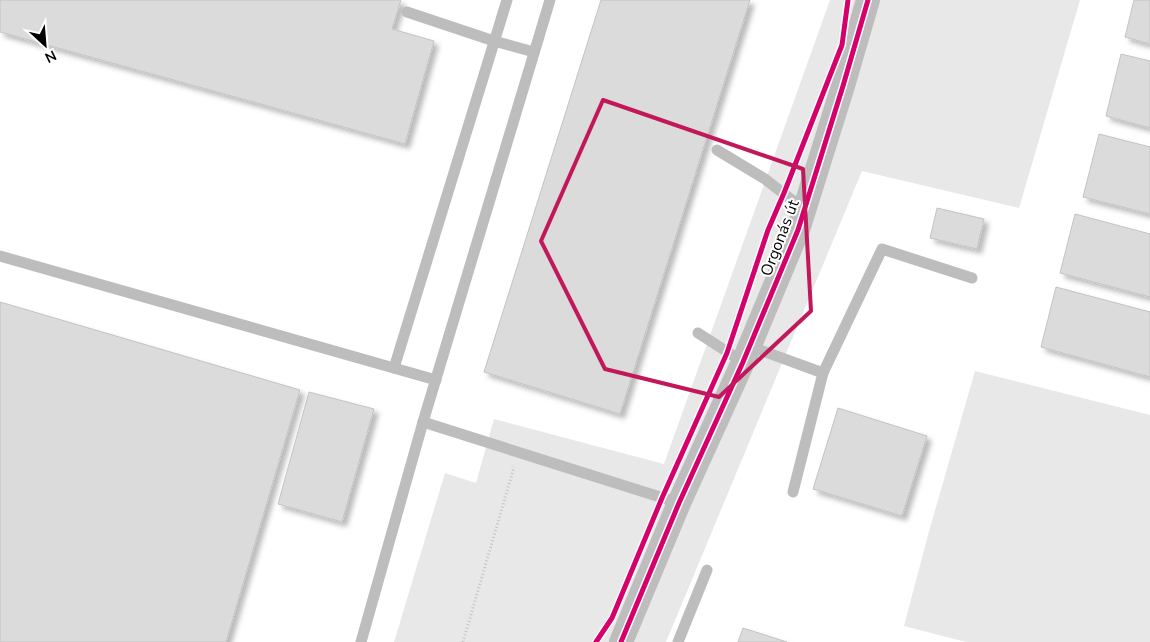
<svg xmlns="http://www.w3.org/2000/svg" width="1150" height="642" font-family="'Nunito Sans',sans-serif">
  <defs>
    <filter id="shadow"><feDropShadow dx="4.5" dy="4.5" stdDeviation="2.5" flood-color="#0004"/></filter>
  </defs>
  <rect width="100%" height="100%" fill="#fff"/>
  <g fill="#e8e8e8">
    <path d="M830 0H1080L1019 208 862 171 666 642H394L445 473 476 483 494 419 664 464Z"/>
    <path d="M975 371 1150 415V642H966L904 626 928 535Z"/>
  </g>
  <g fill="#dbdbdb" stroke="#c3c3c3" filter="url(#shadow)">
    <path d="M0 0H401L392 29 434 41 405 144 0 32Z"/>
    <path d="M601 0H750L620 414 484 372Z"/>
    <path d="M1134 0H1150V44L1125 37Z"/>
    <path d="M1121 54 1150 61V128L1106 116Z"/>
    <path d="M1099 134 1150 147V214L1083 197Z"/>
    <path d="M937 208 984 219 977 249 930 238Z"/>
    <path d="M1075 214 1150 234V297L1060 273Z"/>
    <path d="M1056 287 1150 312V377L1041 347Z"/>
    <path d="M0 302 300 390 226 642H0Z"/>
    <path d="M309 392 374 409 342 522 278 504Z"/>
    <path d="M838 408 927 436 902 516 813 489Z"/>
    <path d="M743 628 787 642H738Z"/>
  </g>
  <g fill="none" stroke-linecap="round" stroke-linejoin="round">
    <path stroke="#c2c2c2" stroke-width="3" stroke-dasharray="1 2.5" stroke-linecap="butt" d="M463 642 514 467"/>
    <g stroke="#bdbdbd" stroke-width="11">
      <path d="M407 12 494 41 534 52"/>
      <path d="M717 150 765 179 805 210"/>
      <path d="M0 256 436 380"/>
      <path d="M698 333 743 362"/>
      <path d="M749 346 823 373"/>
      <path d="M394 368 507 0"/>
      <path d="M423 422 679 503"/>
      <path d="M793 492 823 373 882 249 972 278"/>
      <path d="M361 642 423 422 550 0"/>
      <path d="M678 642 707 570"/>
    </g>
    <path stroke="#bdbdbd" stroke-width="24" d="M621 642 679 503 743 362 798 230 843 86 868 0"/>
    <defs>
      <g id="cycleway">
        <path d="M596 642 612 618 662 498 727 353 768 230 784 193 842 45 848 0"/>
        <path d="M621 642 679 503 743 362 798 230 843 86 868 0"/>
      </g>
    </defs>
    <use href="#cycleway" stroke="#fff" stroke-width="8"/>
    <use href="#cycleway" stroke="#d6006c" stroke-width="5"/>
  </g>
  <path fill="none" stroke="#c2185b" stroke-width="4" stroke-linejoin="round" d="M603 100 803 169 811 311 719 397 605 369 541 241Z"/>
  <g text-anchor="middle" dominant-baseline="central" stroke-width="4" stroke-linejoin="round" paint-order="stroke">
    <g font-size="16" fill="#000" stroke="#fff">
      <text transform="translate(780 238) rotate(-69)">Orgonás út</text>
    </g>
  </g>
  <g transform="translate(45 45) rotate(154)" stroke="#ffffff" stroke-width="4" paint-order="stroke">
  <path d="M0-4L9 19L0 12L-9 19Z" fill="#000000"/>
  <text y="-8" font-size="14" font-weight="bold" text-anchor="middle" fill="#000000">N</text>
  </g>
</svg>
